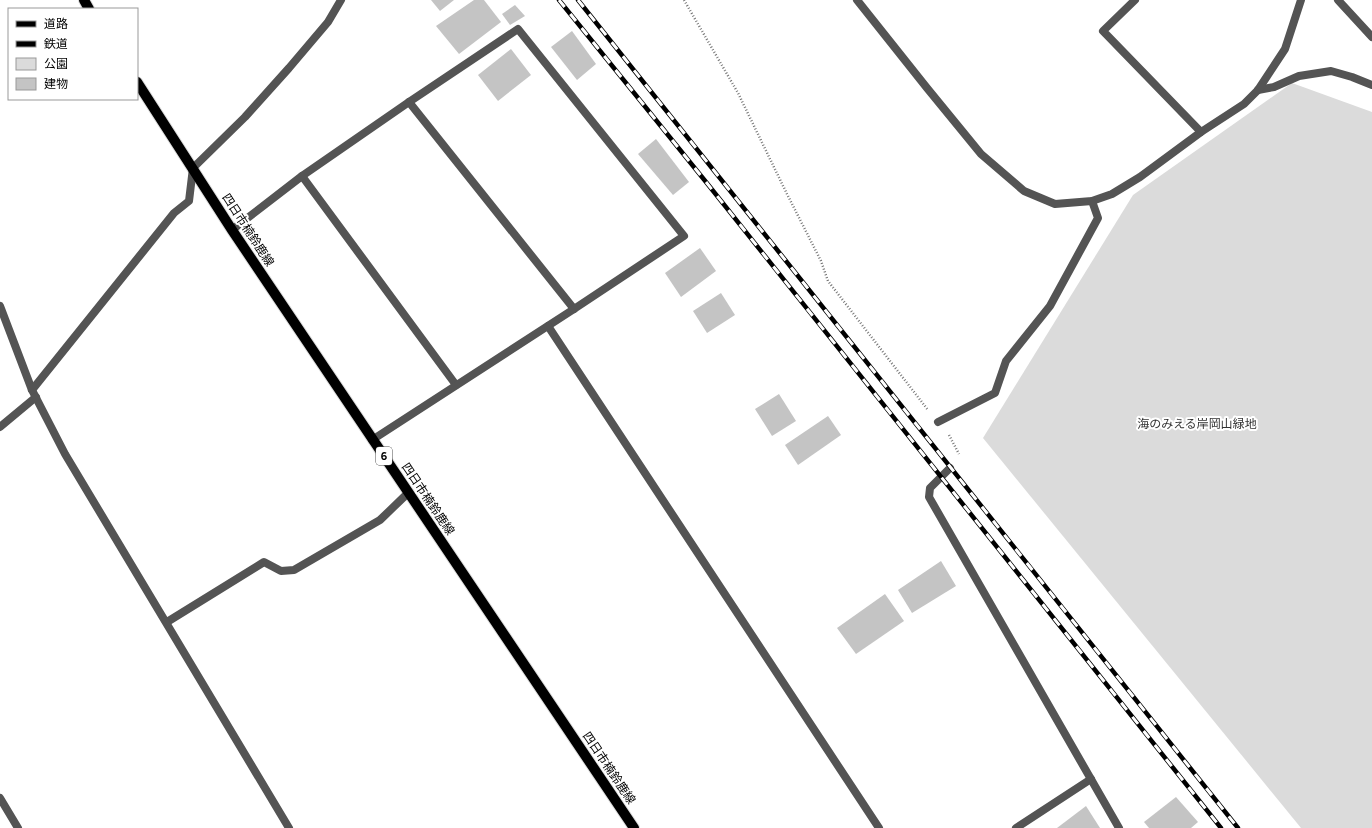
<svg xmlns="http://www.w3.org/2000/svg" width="1372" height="828" font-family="Figtree,'Noto Sans JP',sans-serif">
  <rect width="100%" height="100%" fill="#fff"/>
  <path fill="#dbdbdb" d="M1292 83 1372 112V828H1301L983 438 1133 195Z"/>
  <g fill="#c4c4c4">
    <path d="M431 0H454L440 11Z"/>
    <path d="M474 0H484L501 22 459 54 436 26Z"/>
    <path d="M515 5 525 16 510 25 502 14Z"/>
    <path d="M572 31 596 64 577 80 551 47Z"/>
    <path d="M511 49 531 75 498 101 478 75Z"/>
    <path d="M656 139 689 182 673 195 638 154Z"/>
    <path d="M700 248 716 271 681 297 665 273Z"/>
    <path d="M721 293 735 315 707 333 693 311Z"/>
    <path d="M779 394 796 421 772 436 755 409Z"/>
    <path d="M828 416 841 435 798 465 785 445Z"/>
    <path d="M941 561 956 586 912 613 898 590Z"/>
    <path d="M885 594 904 621 856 654 837 628Z"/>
    <path d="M1176 797 1198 822 1191 828H1149L1144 822Z"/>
    <path d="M1086 806 1100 828H1057Z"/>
  </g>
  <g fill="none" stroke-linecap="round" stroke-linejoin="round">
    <defs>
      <g id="primary">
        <path d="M84 0 89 9"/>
        <path d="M137 82 232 230 634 828"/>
      </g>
    </defs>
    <use href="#primary" stroke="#dbdbdb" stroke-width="12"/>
    <g stroke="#767676" stroke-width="2.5" stroke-dasharray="1 2" stroke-linecap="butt">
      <path d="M684 0 738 93 787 194 821 261 828 281 928 410"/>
      <path d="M949 435 959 454"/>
    </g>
    <g stroke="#545454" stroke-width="8">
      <path d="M1258 90 1274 87 1299 76 1331 71 1352 77 1372 85"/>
      <path d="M167 622 264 562 281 571 294 570 380 520 408 493"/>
      <path d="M1016 828 1091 779"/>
    </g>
    <g stroke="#545454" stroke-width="8">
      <path d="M857 0 927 88 981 154 1024 191 1055 204 1092 201 1112 194 1140 177 1201 132 1244 104 1258 90 1285 49 1301 0"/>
      <path d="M1135 0 1103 31 1201 132"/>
      <path d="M1338 0 1372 37"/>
      <path d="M409 102 574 309"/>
      <path d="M302 176 456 385"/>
      <path d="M232 230 302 176 409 102 518 29 684 236 574 309 372 440"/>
      <path d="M0 306 32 390 65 454 289 828"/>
      <path d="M548 326 879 828"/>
      <path d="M32 390 174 213 189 201 193 168 245 117 289 68 328 22 341 0"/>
      <path d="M938 422 995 393 1006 361 1050 306 1098 218 1092 201"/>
      <path d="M0 427 36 397"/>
      <path d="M950 468 930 488 929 497 1119 828"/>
      <path d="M0 798 18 828"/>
    </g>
    <use href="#primary" stroke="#000" stroke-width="10"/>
    <defs>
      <g id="rail">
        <path d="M559 0 706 182 1221 828"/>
        <path d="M578 0 1238 828"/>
      </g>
    </defs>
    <use href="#rail" stroke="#000" stroke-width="4.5"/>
    <use href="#rail" stroke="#fff" stroke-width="3" stroke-dasharray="9" stroke-linecap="butt"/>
  </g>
  <g text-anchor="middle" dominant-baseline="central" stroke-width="4" stroke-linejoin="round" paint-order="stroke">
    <rect fill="#fff" stroke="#4c4c4c" stroke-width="1" x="376" y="447" width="16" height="18" rx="3"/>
    <g font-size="11" font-weight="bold" fill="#000">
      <text x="384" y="456">6</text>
    </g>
    <g font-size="12" fill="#000" stroke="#fff">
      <text transform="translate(248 230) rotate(57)">四日市楠鈴鹿線</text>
      <text transform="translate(428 499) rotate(56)">四日市楠鈴鹿線</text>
      <text transform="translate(609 768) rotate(56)">四日市楠鈴鹿線</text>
    </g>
    <g font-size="12" fill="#323232" stroke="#fff">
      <text x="1197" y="424">海のみえる岸岡山緑地</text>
    </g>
  </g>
  <rect x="8" y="8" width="130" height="92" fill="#ffffff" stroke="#999999"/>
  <rect x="16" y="21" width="20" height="6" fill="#000000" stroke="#999999"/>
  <text x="44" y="28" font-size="12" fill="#000000">道路</text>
  <rect x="16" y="41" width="20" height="6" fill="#000000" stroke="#999999"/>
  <text x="44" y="48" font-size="12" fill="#000000">鉄道</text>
  <rect x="16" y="58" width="20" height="12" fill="#dbdbdb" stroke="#999999"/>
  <text x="44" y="68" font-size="12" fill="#000000">公園</text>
  <rect x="16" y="78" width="20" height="12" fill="#c4c4c4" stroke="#999999"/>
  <text x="44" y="88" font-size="12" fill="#000000">建物</text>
</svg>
